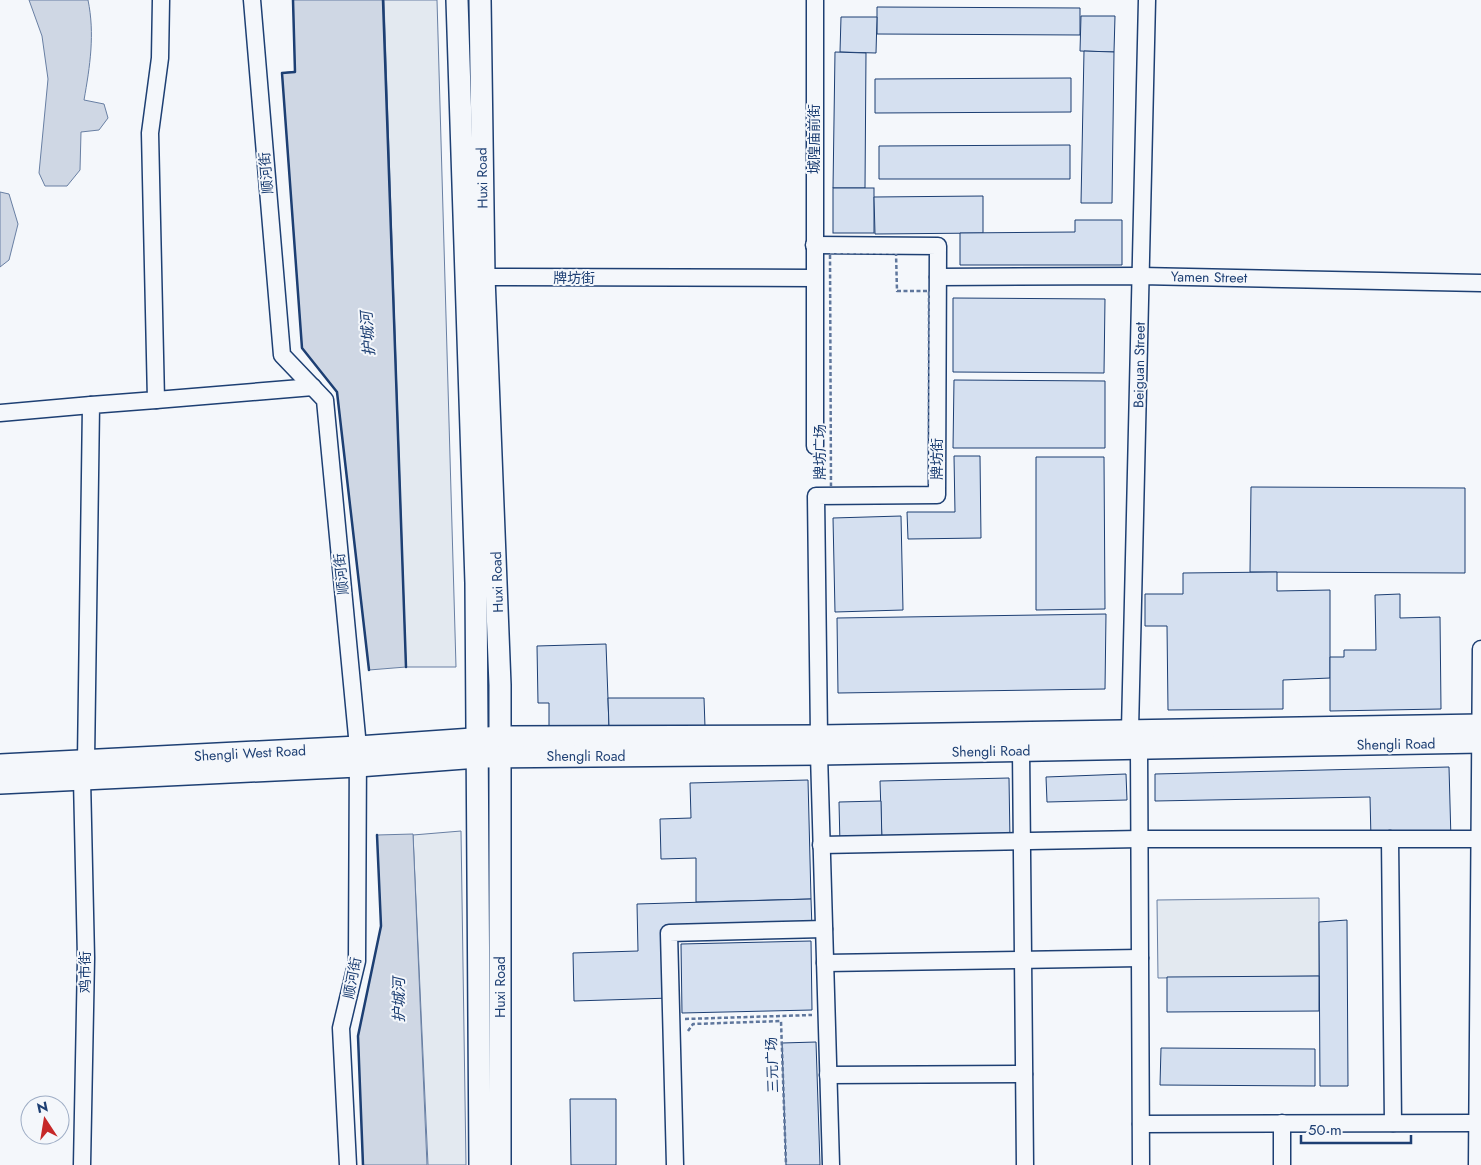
<svg xmlns="http://www.w3.org/2000/svg" width="1481" height="1165" font-family="Jost,'Noto Sans SC',sans-serif">
  <rect width="100%" height="100%" fill="#f4f7fb"/>
  <g fill="#e3e9f0" stroke="#687fa3">
    <path d="M384 0H437L456 667H406Z"/>
    <path d="M461 831 466 1165H428L413 835Z"/>
    <path d="M1319 898V976L1158 978 1157 900Z"/>
  </g>
  <g fill="#cfd7e4" stroke="#687fa3">
    <path d="M29 0H88C95 34 90 66 84 100L104 104 108 118 99 130 81 132 80 170 67 186H45L39 173 48 79 42 36Z"/>
    <path d="M293 0H383L406 667 369 670 337 392 302 348 282 73 295 71Z"/>
    <path d="M0 192 9 194 18 224 9 260 0 267Z"/>
    <path d="M413 834 427 1165H363L358 1036 381 926 377 835Z"/>
  </g>
  <g fill="#d5e0f0" stroke="#1d3f73">
    <path d="M877 7 1080 8V35L877 34Z"/>
    <path d="M1081 16H1115L1114 52 1080 51Z"/>
    <path d="M841 17H877L876 53 840 52Z"/>
    <path d="M1084 51 1114 52 1112 203H1081Z"/>
    <path d="M835 52 866 53 865 188H833Z"/>
    <path d="M1071 78V112L875 113V79Z"/>
    <path d="M1070 145V179H879V146Z"/>
    <rect x="833" y="188" width="41" height="45"/>
    <path d="M983 196V233L875 234 874 197Z"/>
    <path d="M1075 220H1122V265H960V233L1075 232Z"/>
    <path d="M953 298 1105 299 1104 373 953 372Z"/>
    <path d="M954 380 1105 381V448H953Z"/>
    <path d="M954 456H980L981 538 908 539 907 512H955Z"/>
    <path d="M1036 457H1104L1105 609 1036 610Z"/>
    <path d="M1251 487 1465 488V573L1250 572Z"/>
    <path d="M901 516 903 610 835 612 833 518Z"/>
    <path d="M1277 572V591L1330 590V678L1283 680V709L1168 710 1167 626H1145V594H1183V573Z"/>
    <path d="M1400 594V618L1440 617 1441 709 1330 711V657H1344V650H1376L1375 595Z"/>
    <path d="M1106 614 1105 689 838 693 837 618Z"/>
    <path d="M606 644 609 727 549 728V703H538L537 646Z"/>
    <path d="M608 698H704L705 727H609Z"/>
    <path d="M1449 767 1451 840 1371 839 1370 797 1155 801V774Z"/>
    <path d="M1126 774 1127 800 1047 802 1046 777Z"/>
    <path d="M1009 778 1010 841 882 844 880 781Z"/>
    <path d="M808 780 811 899 696 902V858L661 859 660 819 691 818 690 783Z"/>
    <path d="M881 801 882 844 840 845 839 802Z"/>
    <path d="M811 899 812 929 669 933 671 998 574 1001 573 953 638 951 637 904Z"/>
    <path d="M1347 920 1348 1086H1320L1319 922Z"/>
    <path d="M811 941 812 1010 682 1013 681 944Z"/>
    <path d="M1319 976V1011L1167 1012V977Z"/>
    <path d="M816 1042 820 1165H786L782 1043Z"/>
    <path d="M1161 1048 1315 1049V1086L1160 1085Z"/>
    <path d="M570 1099H616V1165H571Z"/>
  </g>
  <g fill="none" stroke-linecap="round" stroke-linejoin="round">
    <defs>
      <g id="minor">
        <path d="M252 0 282 355 325 400 358 747 357 961 341 1028 348 1165"/>
        <path d="M815 0V446"/>
        <path d="M814 245 938 246 937 495 816 496 819 736"/>
        <path d="M484 277 814 278"/>
        <path d="M938 277 1141 276 1481 283"/>
        <path d="M156 400 313 387"/>
        <path d="M0 413 91 405"/>
        <path d="M1130 730 1147 0"/>
        <path d="M1139 748 1141 1165"/>
        <path d="M1021 750 1025 1165"/>
        <path d="M819 754 831 1165"/>
        <path d="M86 761 91 405 156 400 150 133 160 58 161 0"/>
        <path d="M82 779 86 958 82 1165"/>
        <path d="M1390 839 1393 1123"/>
        <path d="M821 845 1140 839H1479"/>
        <path d="M825 963 1140 958"/>
        <path d="M828 1075 1024 1074"/>
        <path d="M1282 1123V1165"/>
        <path d="M1141 1124 1478 1123"/>
        <path d="M675 1165 669 933 824 929"/>
        <path d="M1477 1165 1481 649"/>
      </g>
      <g id="major">
        <path d="M457 0 476 583 480 1165"/>
        <path d="M480 0 484 277 500 685V1165"/>
        <path d="M0 765 358 747 501 737 819 736 1481 725"/>
        <path d="M0 783 358 766 478 757 819 754 1481 742"/>
      </g>
    </defs>
    <use href="#minor" stroke="#1d3f73" stroke-width="19"/>
    <use href="#major" stroke="#1d3f73" stroke-width="24"/>
    <g stroke="#5e769c" stroke-width="2.5" stroke-dasharray="4 2.5" stroke-linecap="butt">
      <path d="M830 253H896L897 291H929V489L831 490Z"/>
      <path d="M685 1019 812 1015"/>
      <path d="M688 1031 693 1024 781 1021 786 1165"/>
    </g>
    <use href="#minor" stroke="#f4f7fb" stroke-width="16"/>
    <use href="#major" stroke="#f4f7fb" stroke-width="21"/>
    <g stroke="#1d3f73" stroke-width="2.5">
      <path d="M293 0 295 72 282 73 302 348 337 392 369 670"/>
      <path d="M383 0 406 667"/>
      <path d="M363 1165 358 1036 381 926 377 835"/>
    </g>
  </g>
  <g text-anchor="middle" dominant-baseline="central" stroke-width="4" stroke-linejoin="round" paint-order="stroke">
    <g font-size="14" fill="#1d3f73" stroke="#f4f7fb">
      <text transform="translate(814 139) rotate(-90)">城隍庙前街</text>
      <text transform="translate(266 173) rotate(-95)">顺河街</text>
      <text transform="translate(482 178) rotate(-91)">Huxi Road</text>
      <text transform="translate(1209 277) rotate(1)">Yamen Street</text>
      <text x="574" y="278">牌坊街</text>
      <text transform="translate(1139 365) rotate(-89)">Beiguan Street</text>
      <text transform="translate(820 452) rotate(-90)">牌坊广场</text>
      <text transform="translate(937 459) rotate(-90)">牌坊街</text>
      <text transform="translate(341 574) rotate(-96)">顺河街</text>
      <text transform="translate(497 582) rotate(-92)">Huxi Road</text>
      <text transform="translate(1396 744) rotate(-1)">Shengli Road</text>
      <text transform="translate(991 751) rotate(-1)">Shengli Road</text>
      <text transform="translate(250 753) rotate(-3)">Shengli West Road</text>
      <text x="586" y="756">Shengli Road</text>
      <text transform="translate(85 972) rotate(-90)">鸡市街</text>
      <text transform="translate(352 978) rotate(-79)">顺河街</text>
      <text transform="translate(500 987) rotate(-90)">Huxi Road</text>
      <text transform="translate(772 1065) rotate(-92)">三元广场</text>
    </g>
    <g font-size="15" font-style="italic" fill="#1d3f73" stroke="#f4f7fb">
      <text transform="translate(368 334) rotate(-94)">护城河</text>
      <text transform="translate(399 1000) rotate(-90)">护城河</text>
    </g>
  </g>
  <g transform="translate(45 1120) rotate(348)"><circle r="24" fill="#f4f7fb" stroke="#9eadc5"/>
  <path d="M0-4L9 19L0 12L-9 19Z" fill="#c62828"/>
  <text y="-8" font-size="14" font-weight="bold" text-anchor="middle" fill="#1d3f73">N</text>
  </g>
  <path d="M1301 1135v8h110v-8" fill="none" stroke="#1d3f73" stroke-width="2.5"/>
  <text x="1308" y="1135" font-size="15" fill="#1d3f73" stroke="#f4f7fb" stroke-width="4" paint-order="stroke">50 m</text>
</svg>
